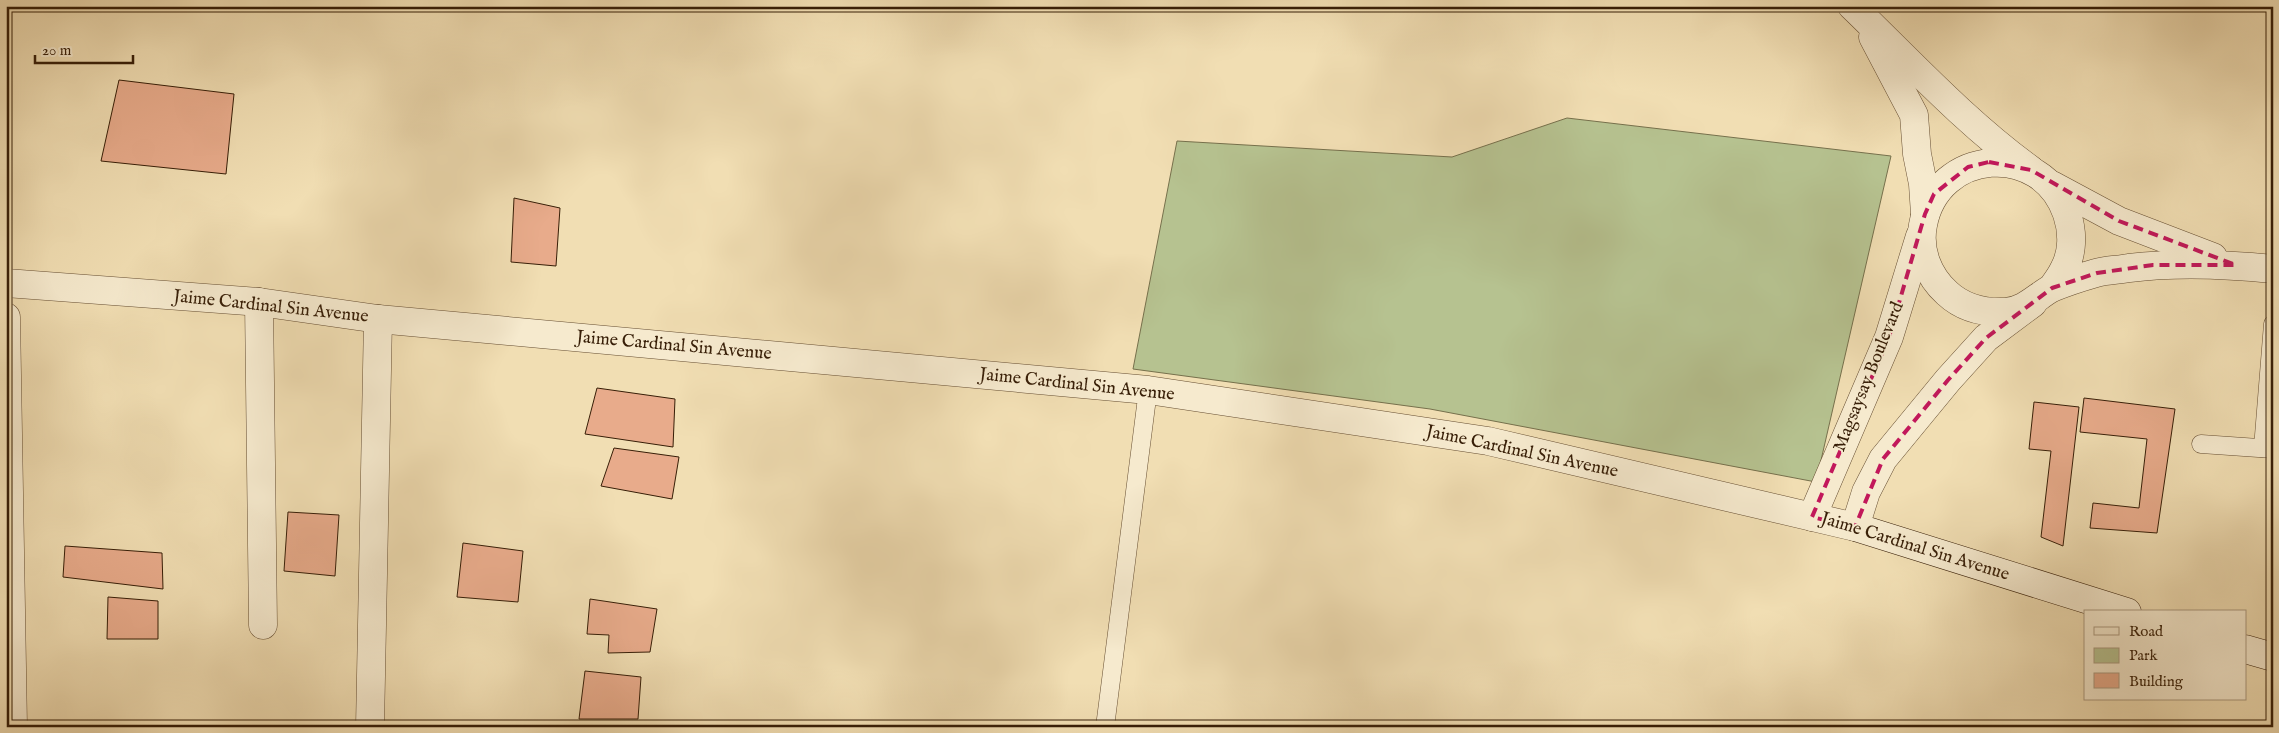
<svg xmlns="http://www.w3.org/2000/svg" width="2279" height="733" font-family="'IM FELL English',serif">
  <rect width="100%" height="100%" fill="#f1deb3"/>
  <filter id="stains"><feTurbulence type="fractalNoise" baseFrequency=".004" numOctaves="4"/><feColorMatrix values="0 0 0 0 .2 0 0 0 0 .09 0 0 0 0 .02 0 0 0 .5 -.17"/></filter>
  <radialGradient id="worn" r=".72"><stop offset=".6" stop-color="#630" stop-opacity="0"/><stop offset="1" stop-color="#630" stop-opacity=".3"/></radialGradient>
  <path fill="#b6c290" stroke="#76704c" d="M1567 118 1891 156 1816 482 1430 409 1133 369 1177 141 1452 157Z"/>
  <g fill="#e8ab8b" stroke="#371e07">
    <path d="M119 80 234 94 226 174 101 161Z"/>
    <path d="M514 198 560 208 556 266 511 262Z"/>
    <path d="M597 388 675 399 673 447 585 434Z"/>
    <path d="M2084 398 2175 409 2157 533 2090 528 2093 503 2139 508 2147 439 2080 432Z"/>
    <path d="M2034 402 2079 407 2063 546 2041 537 2051 451 2029 449Z"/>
    <path d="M614 448 679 457 672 499 601 486Z"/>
    <path d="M288 512 339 515 335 576 284 571Z"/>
    <path d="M463 543 523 551 518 602 457 597Z"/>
    <path d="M65 546 162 553 163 589 63 577Z"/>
    <path d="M108 597 158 601V639H107Z"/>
    <path d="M590 599 657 609 650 652 608 653 609 635 587 634Z"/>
    <path d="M585 671 641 677 638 719H579Z"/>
  </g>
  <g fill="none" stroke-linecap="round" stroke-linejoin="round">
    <defs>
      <g id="service">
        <path d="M2201 444 2273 449"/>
        <path d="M2263 448 2273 324"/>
        <path d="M1105 727 1148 390"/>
      </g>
      <g id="minor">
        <path d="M1852 6C1910 62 1966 123 2031 170"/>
        <path d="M1873 37 1914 115 1917 154 1923 184 1925 214"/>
        <path d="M259 302 263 625"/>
        <path d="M6 317 13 727"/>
        <path d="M370 727 378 319"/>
      </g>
      <g id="tertiary">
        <path d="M2052 185 2119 221 2213 257"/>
        <path d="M6 283 259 302 378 319 1148 390 1488 441 1855 527 1866 492 1883 459 1948 380 1986 338 2033 303"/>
        <path d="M2052 288C2056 282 2061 276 2064 269 2073 253 2073 232 2067 214 2042 140 1937 148 1923 225 1918 250 1928 276 1947 293 1963 308 1984 313 2006 312 2026 310 2037 296 2052 288 2066 282 2082 277 2096 273 2106 270 2118 270 2129 268 2177 262 2225 264 2273 269"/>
        <path d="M1812 517 1889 337 1920 236"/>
      </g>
      <g id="secondary">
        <path d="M1855 527 2127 612"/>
        <path d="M2245 649 2273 657"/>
      </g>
    </defs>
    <use href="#service" stroke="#664e32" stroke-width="19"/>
    <use href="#minor" stroke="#664e32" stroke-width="29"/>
    <use href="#tertiary" stroke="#664e32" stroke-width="29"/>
    <use href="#secondary" stroke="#371e07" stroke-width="29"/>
    <use href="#service" stroke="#f6eace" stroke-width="18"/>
    <use href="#minor" stroke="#f6eace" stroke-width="28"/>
    <use href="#tertiary" stroke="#f6eace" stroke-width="28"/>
    <use href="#secondary" stroke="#f6eace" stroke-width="28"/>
  </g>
  <path fill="none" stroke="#c2185b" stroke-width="4" stroke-dasharray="10 6" stroke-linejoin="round" d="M1989 162 2031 170 2119 221 2236 265H2153L2097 273 2052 288 1986 338 1948 380 1883 459 1855 527 1812 517 1889 337 1925 214 1934 194 1968 167Z"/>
  <g text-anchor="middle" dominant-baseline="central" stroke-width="4" stroke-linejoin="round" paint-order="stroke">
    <g font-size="18" fill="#371e07" stroke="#f6eace">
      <text transform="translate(271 307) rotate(6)">Jaime Cardinal Sin Avenue</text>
      <text transform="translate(674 346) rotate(5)">Jaime Cardinal Sin Avenue</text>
      <text transform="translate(1869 377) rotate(-68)">Magsaysay Boulevard</text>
      <text transform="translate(1077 385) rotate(6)">Jaime Cardinal Sin Avenue</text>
      <text transform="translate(1522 452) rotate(12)">Jaime Cardinal Sin Avenue</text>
      <text transform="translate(1915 547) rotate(17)">Jaime Cardinal Sin Avenue</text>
    </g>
  </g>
  <rect width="2279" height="733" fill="none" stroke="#f1deb3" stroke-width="25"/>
  <rect x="8" y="8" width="2264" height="718" fill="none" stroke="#371e07" stroke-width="2.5"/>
  <rect x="12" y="12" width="2254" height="708" fill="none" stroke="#371e07"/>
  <rect x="2084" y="610" width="162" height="90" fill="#f6eace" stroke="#aa987e"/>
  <rect x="2094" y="627" width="25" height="8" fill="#f6eace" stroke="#aa987e"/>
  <text x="2129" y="636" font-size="15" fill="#371e07">Road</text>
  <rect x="2094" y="648" width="25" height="15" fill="#b6c290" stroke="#aa987e"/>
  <text x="2129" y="660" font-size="15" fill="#371e07">Park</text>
  <rect x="2094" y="673" width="25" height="15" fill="#e8ab8b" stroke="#aa987e"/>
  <text x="2129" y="686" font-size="15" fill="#371e07">Building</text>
  <path d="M35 55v8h98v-8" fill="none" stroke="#371e07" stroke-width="2.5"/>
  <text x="42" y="55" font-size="15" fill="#371e07" stroke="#f6eace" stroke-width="4" paint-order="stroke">20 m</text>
  <rect width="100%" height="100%" filter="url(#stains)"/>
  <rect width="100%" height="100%" fill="url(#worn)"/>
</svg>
